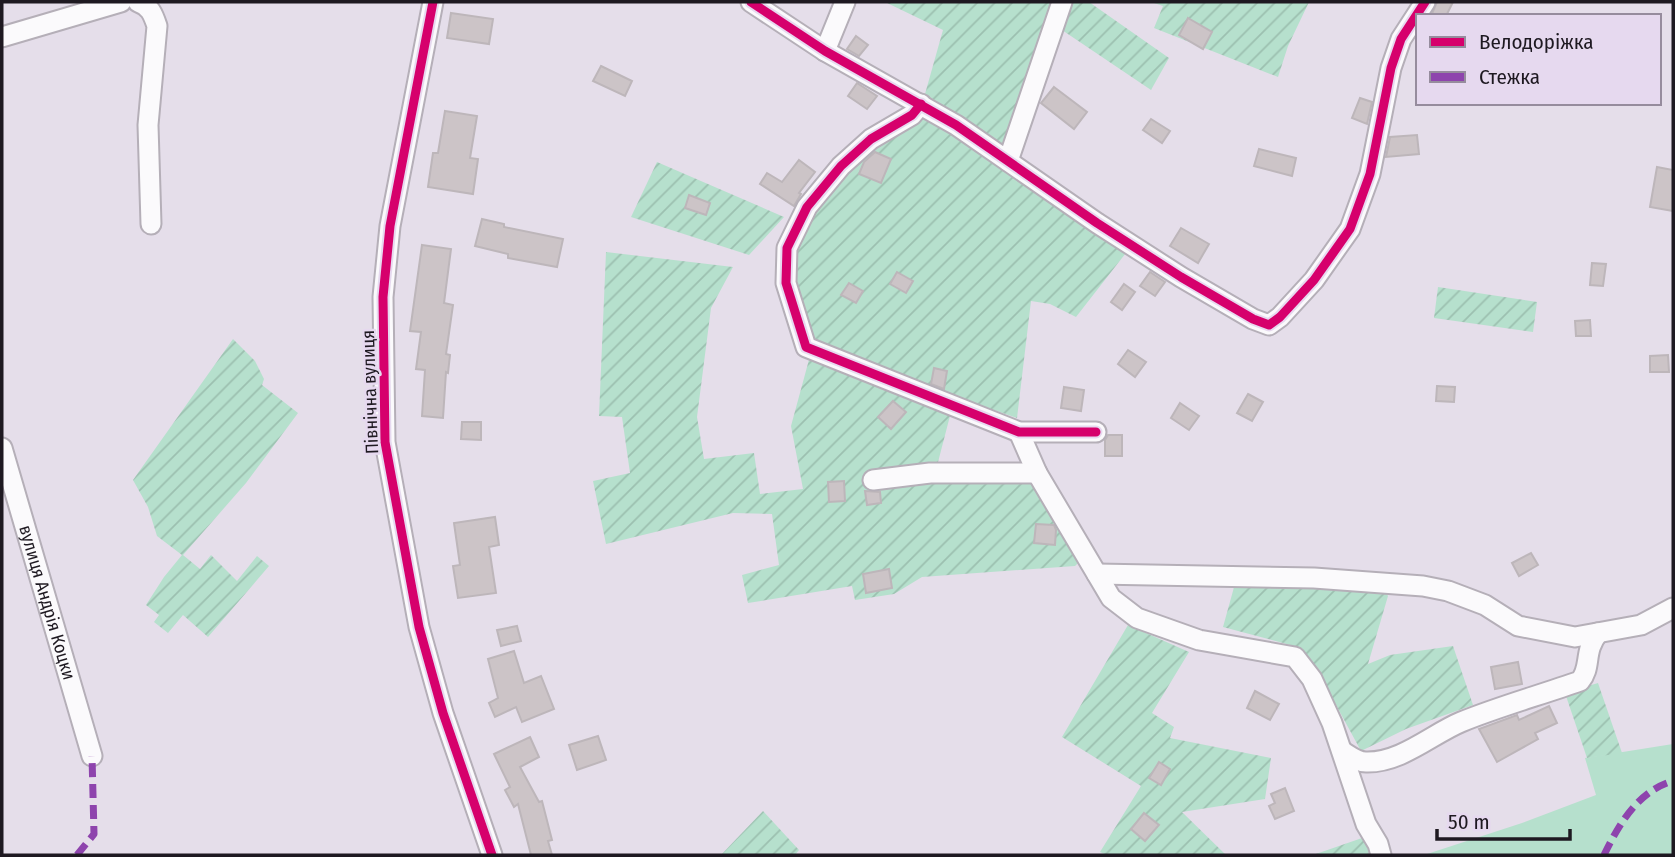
<svg xmlns="http://www.w3.org/2000/svg" width="1675" height="857" font-family="'Fira Sans Condensed',sans-serif">
  <defs>
    <pattern id="garden-furrows" width="10" height="10" patternUnits="userSpaceOnUse" patternTransform="scale(1.75)"><rect width="10" height="10" fill="#b6e0cd"/><path d="M-1 1l2-2M0 10L10 0M9 11l2-2" fill="none" stroke="#9cc0b0"/></pattern>
  </defs>
  <rect width="100%" height="100%" fill="#e5deea"/>
  <path fill="#b6e0cd" d="M1673 744V855H1424L1522 823 1596 795 1585 758Z"/>
  <g fill="url(#garden-furrows)">
    <path d="M885 2H1055L1002 144 925 94 943 30Z"/>
    <path d="M1069 2H1089L1169 58 1151 90 1059 28Z"/>
    <path d="M1151 2H1309L1288 46 1278 77 1154 28 1163 6Z"/>
    <path d="M926 116 1129 249 1076 317 1050 304 1031 301 1017 418 875 369 812 340 792 282 793 249 812 210 855 160 913 122Z"/>
    <path d="M657 162 784 217 749 255 631 217Z"/>
    <path d="M606 252 733 267 711 308 697 417 704 459 754 453 760 494 803 489 791 426 810 356 951 412 937 466 926 477 1031 478 1080 561 1075 566 922 577 894 594 855 600 852 586 748 603 742 575 779 565 772 514 733 513 606 544 593 481 630 473 622 417 599 416Z"/>
    <path d="M1438 287 1537 302 1533 332 1434 318Z"/>
    <path d="M233 339 255 361 264 379 262 385 298 413 246 483 183 555 200 569 211 555 237 581 257 556 269 566 208 637 183 615 168 633 154 622 159 615 146 605 164 577 182 555 157 536 148 507 133 480Z"/>
    <path d="M1236 580 1385 591 1388 596 1368 664 1390 655 1453 646 1473 705 1406 729 1361 751 1323 681 1298 647 1223 627Z"/>
    <path d="M1128 625 1189 652 1152 713 1174 727 1170 738 1271 758 1265 799 1182 812 1226 855H1107L1100 852 1141 786 1062 737Z"/>
    <path d="M1598 683 1622 753 1587 758 1565 693Z"/>
    <path d="M763 811 799 850 795 855H721Z"/>
    <path d="M1362 838 1366 840 1369 855H1313Z"/>
  </g>
  <g fill="#ccc4c7" stroke="#bdb6ba" stroke-width="2">
    <path d="M1437 2H1453L1446 16H1431Z"/>
    <path d="M451 13 493 19 489 44 447 38Z"/>
    <path d="M1188 18 1212 32 1203 49 1179 35Z"/>
    <path d="M856 36 868 45 859 56 847 49Z"/>
    <path d="M601 66 632 81 625 96 593 81Z"/>
    <path d="M857 83 877 96 867 109 848 96Z"/>
    <path d="M1054 87 1087 112 1074 129 1041 103Z"/>
    <path d="M1360 98 1372 102 1367 124 1352 118Z"/>
    <path d="M445 111 477 116 470 158 478 159 473 194 428 187 433 153H438Z"/>
    <path d="M1151 119 1170 131 1162 143 1143 130Z"/>
    <path d="M1417 135 1419 154 1386 157 1390 137Z"/>
    <path d="M1259 149 1296 158 1292 176 1254 166Z"/>
    <path d="M875 152 891 159 881 183 859 174 864 162Z"/>
    <path d="M799 160 815 172 799 193 801 194 794 206 760 184 767 173 782 182Z"/>
    <path d="M1657 167 1673 170V211L1650 207Z"/>
    <path d="M689 195 710 203 706 215 685 208Z"/>
    <path d="M482 219 504 224V227L563 239 557 267 508 258V254L475 246Z"/>
    <path d="M1181 228 1209 244 1198 263 1170 246Z"/>
    <path d="M422 245 451 249 444 303 453 305 446 354 450 355 448 373 446 372 443 418 422 416 425 370 416 369 421 332 410 331Z"/>
    <path d="M1592 263 1606 264 1603 286 1590 285Z"/>
    <path d="M897 272 913 281 906 293 890 284Z"/>
    <path d="M1150 272 1165 282 1155 296 1140 286Z"/>
    <path d="M849 283 863 291 856 303 841 295Z"/>
    <path d="M1124 284 1135 292 1122 310 1111 302Z"/>
    <path d="M1590 320 1591 336H1576L1575 321Z"/>
    <path d="M1128 350 1146 362 1135 377 1118 364Z"/>
    <path d="M1668 355 1669 372H1650V356Z"/>
    <path d="M934 368 947 371 944 389 931 384Z"/>
    <path d="M1437 386 1455 387 1454 402 1436 401Z"/>
    <path d="M1064 387 1084 390 1081 411 1061 408Z"/>
    <path d="M1248 394 1263 402 1252 421 1237 413Z"/>
    <path d="M893 401 906 412 891 429 878 417Z"/>
    <path d="M1180 403 1199 416 1189 430 1171 418Z"/>
    <path d="M462 422H481V440L461 439Z"/>
    <path d="M1108 435H1122V456H1105V440Z"/>
    <path d="M844 481 845 501 829 502 828 482Z"/>
    <path d="M865 491 880 492 881 503 867 505Z"/>
    <path d="M495 517 499 545 489 547 496 593 458 598 453 566 460 565 454 523Z"/>
    <path d="M1036 524 1054 525 1056 530 1055 545 1034 543Z"/>
    <path d="M1531 553 1538 565 1519 576 1512 563Z"/>
    <path d="M889 569 892 588 866 593 863 574Z"/>
    <path d="M517 626 521 641 501 646 497 630Z"/>
    <path d="M514 651 524 683 541 676 554 709 522 722 516 707 495 717 489 703 498 698 488 659Z"/>
    <path d="M1518 662 1522 684 1495 689 1491 667Z"/>
    <path d="M1255 691 1279 704 1270 720 1247 708Z"/>
    <path d="M1549 706 1557 723 1535 733 1538 739 1497 762 1479 729 1517 715 1519 720Z"/>
    <path d="M598 736 606 760 577 770 569 745Z"/>
    <path d="M530 737 539 757 520 767 539 802 542 801 552 840 548 841 552 855H531L518 804 514 807 505 790 510 787 494 754Z"/>
    <path d="M1159 762 1170 769 1161 785 1149 778Z"/>
    <path d="M1285 788 1294 811 1275 819 1269 806 1275 803 1271 794Z"/>
    <path d="M1144 813 1159 825 1145 841 1131 829Z"/>
  </g>
  <g fill="none" stroke-linecap="round" stroke-linejoin="round">
    <defs>
      <g id="minor">
        <path d="M138 2C150 6 153 14 157 26L148 125 151 224"/>
        <path d="M433 2 390 226 383 297 385 442 419 627 443 713 492 855"/>
        <path d="M751 2 825 51 956 125 1097 223 1181 277 1253 319 1269 325 1280 317 1314 280 1350 229 1370 174 1391 68 1401 39 1425 2"/>
        <path d="M2 37 121 2"/>
        <path d="M825 51 845 2"/>
        <path d="M921 104 912 115 871 139 841 166 807 207 787 248 786 283 806 347 1019 432H1096"/>
        <path d="M1008 161 1062 2"/>
        <path d="M1019 432 1037 473 1111 598 1137 618 1199 640 1295 657 1312 679 1332 723 1366 824 1378 844 1381 855"/>
        <path id="s1" d="M2 448 92 756"/>
        <path d="M873 480 930 473H1037"/>
        <path d="M1097 574 1314 578 1423 586 1448 591 1485 605 1518 626 1575 637 1641 625 1673 608"/>
        <path d="M1342 751C1350 756 1357 762 1366 762 1401 763 1432 734 1461 722 1500 706 1541 695 1580 681 1592 667 1583 652 1598 633"/>
      </g>
    </defs>
    <use href="#minor" stroke="#b5afb8" stroke-width="23"/>
    <use href="#minor" stroke="#fbfafc" stroke-width="19"/>
    <g stroke="#8e44ad" stroke-width="7" stroke-dasharray="14 7" stroke-linecap="butt">
      <path d="M77 855 94 834 92 756"/>
      <path d="M1604 855C1619 824 1638 791 1673 781"/>
    </g>
    <defs>
      <g id="cycleway">
        <path d="M433 2 390 226 383 297 385 442 419 627 443 713 492 855"/>
        <path d="M751 2 825 51 956 125 1097 223 1181 277 1253 319 1269 325 1280 317 1314 280 1350 229 1370 174 1391 68 1401 39 1425 2"/>
        <path d="M921 104 912 115 871 139 841 166 807 207 787 248 786 283 806 347 1019 432H1096"/>
      </g>
    </defs>
    <use href="#cycleway" stroke="#e6d9ef" stroke-width="13"/>
    <use href="#cycleway" stroke="#d6006c" stroke-width="9"/>
  </g>
  <g text-anchor="middle" dominant-baseline="central" stroke-width="5" stroke-linejoin="round" paint-order="stroke">
    <g font-size="18" fill="#1e1921" stroke="#e6d9ef">
      <text transform="translate(370 392) rotate(-92)">Північна вулиця</text>
      <text stroke="none"><textPath href="#s1" startOffset="161">вулиця Андрія Коцки</textPath></text>
    </g>
  </g>
  <rect width="1675" height="857" fill="none" stroke="#1e1921" stroke-width="7"/>
  <rect x="1416" y="14" width="245" height="91" fill="#e6d9ef" stroke="#968c9d" stroke-width="2"/>
  <rect x="1430" y="37" width="35" height="10" fill="#d6006c" stroke="#968c9d" stroke-width="2"/>
  <text x="1479" y="49" font-size="21" fill="#1e1921">Велодоріжка</text>
  <rect x="1430" y="72" width="35" height="10" fill="#8e44ad" stroke="#968c9d" stroke-width="2"/>
  <text x="1479" y="84" font-size="21" fill="#1e1921">Стежка</text>
  <path d="M1437 829v10h133v-10" fill="none" stroke="#1e1921" stroke-width="3.5"/>
  <text x="1448" y="829" font-size="21" fill="#1e1921" stroke="#e6d9ef" stroke-width="5" paint-order="stroke">50 m</text>
</svg>
